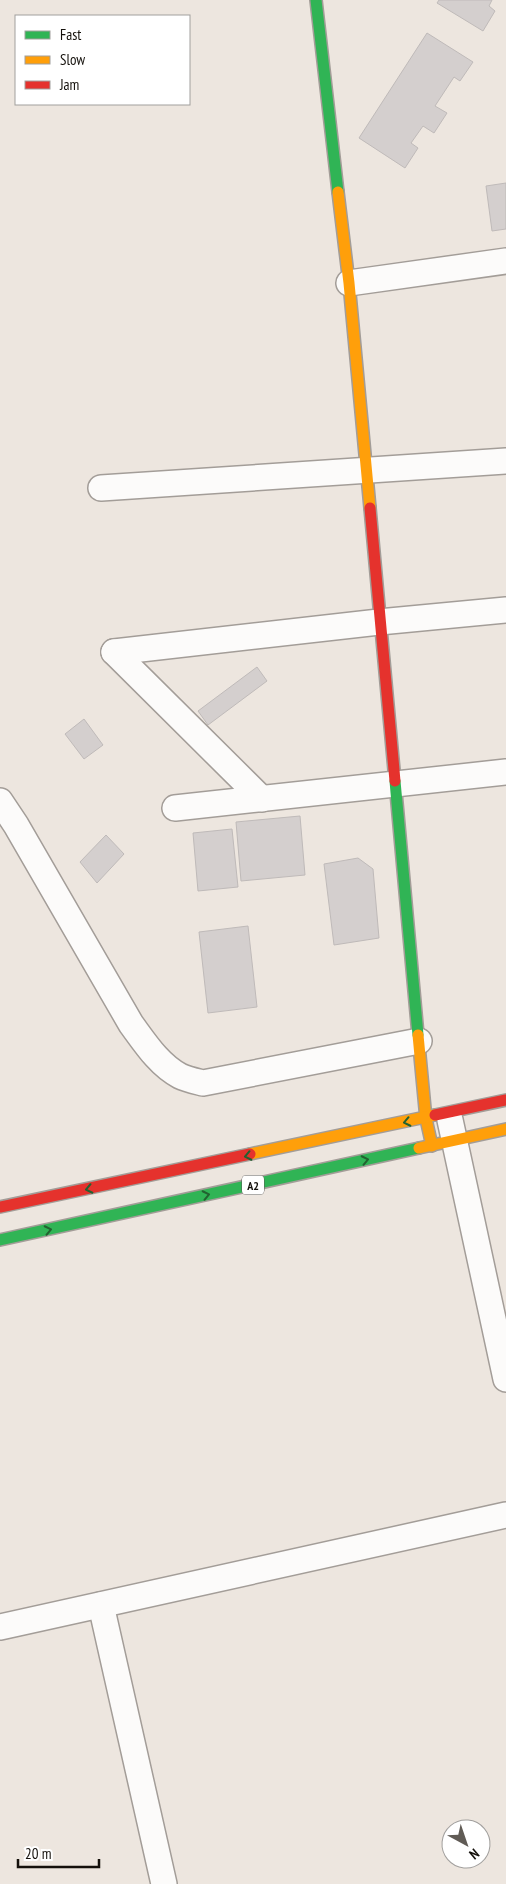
<svg xmlns="http://www.w3.org/2000/svg" width="506" height="1884" font-family="'PT Sans Narrow',sans-serif">
  <rect width="100%" height="100%" fill="#ede6df"/>
  <g fill="#d4cfce" stroke="#bfbab9">
    <path d="M439 0H492L489 6 495 11 483 31 437 3Z"/>
    <path d="M427 33 473 62 460 81 454 77 435 106 447 113 434 133 423 126 411 143 418 148 405 168 359 138Z"/>
    <path d="M506 183V229L492 231 486 186Z"/>
    <path d="M257 667 267 681 208 725 198 711Z"/>
    <path d="M84 719 103 745 84 759 65 734Z"/>
    <path d="M300 816 305 875 241 881 236 822Z"/>
    <path d="M232 829 238 887 198 891 193 833Z"/>
    <path d="M106 835 124 854 97 883 80 862Z"/>
    <path d="M358 858 373 869 379 938 334 945 324 864Z"/>
    <path d="M248 926 257 1007 208 1013 199 932Z"/>
  </g>
  <g fill="none" stroke-linecap="round" stroke-linejoin="round">
    <defs>
      <g id="street">
        <path d="M349 283 506 261"/>
        <path d="M101 488 506 461"/>
        <path d="M114 652 379 622 506 610"/>
        <path d="M114 652 262 799"/>
        <path d="M0 801 16 825 131 1024C145 1043 159 1065 180 1076 186 1079 195 1081 203 1083L419 1041"/>
        <path d="M175 808 506 772"/>
        <path d="M450 1120 506 1379"/>
        <path d="M101 1605 164 1884"/>
        <path d="M0 1627 506 1515"/>
      </g>
      <g id="fast">
        <path d="M316 0 338 192"/>
        <path d="M395 781 418 1035"/>
        <path d="M0 1240 419 1148"/>
      </g>
      <g id="slow">
        <path d="M338 192 349 283 370 508"/>
        <path d="M418 1035 426 1119 432 1146"/>
        <path d="M419 1148 506 1129"/>
        <path d="M250 1154 435 1115"/>
      </g>
      <g id="jam">
        <path d="M370 508 395 781"/>
        <path d="M435 1115 506 1100"/>
        <path d="M0 1207 250 1154"/>
      </g>
    </defs>
    <use href="#street" stroke="#a39d98" stroke-width="28"/>
    <use href="#fast" stroke="#a39d98" stroke-width="14"/>
    <use href="#slow" stroke="#a39d98" stroke-width="14"/>
    <use href="#jam" stroke="#a39d98" stroke-width="14"/>
    <use href="#street" stroke="#fcfbfa" stroke-width="25"/>
    <use href="#fast" stroke="#30b455" stroke-width="11"/>
    <use href="#slow" stroke="#ff9f0a" stroke-width="11"/>
    <use href="#jam" stroke="#e5322d" stroke-width="11"/>
  </g>
  <defs><path id="oneway-chevron" d="M-2-3.5L2.5 0L-2 3.5" fill="none" stroke-width="1.6" stroke-linecap="round" stroke-linejoin="round" transform="scale(1.25)"/></defs>
  <g stroke="#226230">
    <use href="#oneway-chevron" transform="translate(407 1122) rotate(168)"/>
    <use href="#oneway-chevron" transform="translate(248 1156) rotate(168)"/>
    <use href="#oneway-chevron" transform="translate(365 1160) rotate(-12)"/>
    <use href="#oneway-chevron" transform="translate(89 1189) rotate(168)"/>
    <use href="#oneway-chevron" transform="translate(206 1195) rotate(-12)"/>
    <use href="#oneway-chevron" transform="translate(48 1230) rotate(-12)"/>
  </g>
  <g text-anchor="middle" dominant-baseline="central" stroke-width="4" stroke-linejoin="round" paint-order="stroke">
    <rect fill="#fff" stroke="#5a5854" stroke-width="1" x="242" y="1175.5" width="22" height="19" rx="4"/>
    <g font-size="12" font-weight="bold" fill="#14100b">
      <text x="253" y="1185">A2</text>
    </g>
  </g>
  <rect x="15" y="15" width="175" height="90" fill="#ffffff" stroke="#a19f9d"/>
  <rect x="25" y="31" width="25" height="8" fill="#30b455" stroke="#a19f9d"/>
  <text x="60" y="40" font-size="15" fill="#14100b">Fast</text>
  <rect x="25" y="56" width="25" height="8" fill="#ff9f0a" stroke="#a19f9d"/>
  <text x="60" y="65" font-size="15" fill="#14100b">Slow</text>
  <rect x="25" y="81" width="25" height="8" fill="#e5322d" stroke="#a19f9d"/>
  <text x="60" y="90" font-size="15" fill="#14100b">Jam</text>
  <g transform="translate(466 1844) rotate(140)"><circle r="24" fill="#ffffff" stroke="#a19f9d"/>
  <path d="M0-4L9 19L0 12L-9 19Z" fill="#605b55"/>
  <text y="-8" font-size="14" font-weight="bold" text-anchor="middle" fill="#14100b">N</text>
  </g>
  <path d="M18 1859v8h81v-8" fill="none" stroke="#14100b" stroke-width="2.5"/>
  <text x="25" y="1859" font-size="15" fill="#14100b" stroke="#ffffff" stroke-width="4" paint-order="stroke">20 m</text>
</svg>
